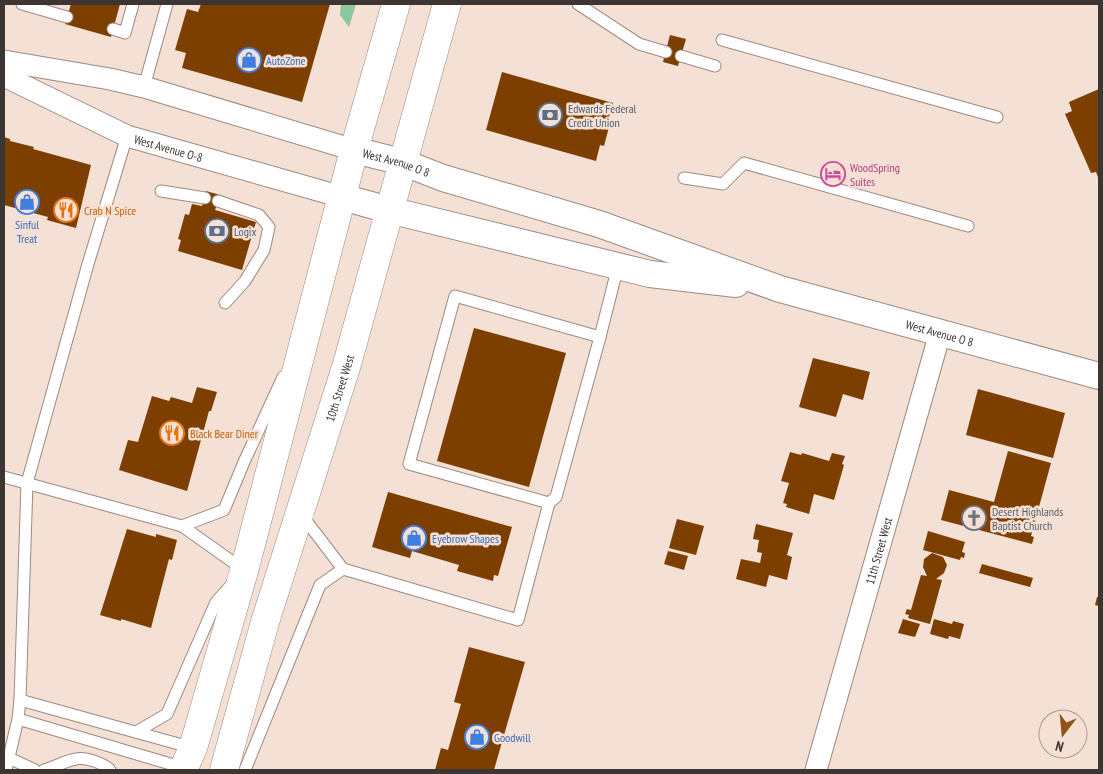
<svg xmlns="http://www.w3.org/2000/svg" width="1103" height="774" font-family="'PT Sans Narrow',sans-serif">
  <rect width="100%" height="100%" fill="#f4e0d4"/>
  <path fill="#8bc89b" d="M341 4H356L349 27 340 15Z"/>
  <g fill="#7d3f00">
    <path d="M71 4H120L111 37 65 24Z"/>
    <path d="M201 4H330L302 102 182 68 186 53 175 50 187 9 198 12Z"/>
    <path d="M670 35 686 39 678 66 663 62Z"/>
    <path d="M502 72 613 103 606 127H609L604 146 600 145 596 161 486 130Z"/>
    <path d="M1099 89V180L1096 172 1091 173 1065 114 1072 111 1069 102Z"/>
    <path d="M4 137 10 139V141L34 147 33 149 91 165 76 228 47 220 48 217 4 205Z"/>
    <path d="M206 191 220 195 215 210 256 222 242 270 178 251 181 240 178 239 185 214 189 215 192 204 202 206Z"/>
    <path d="M474 328 566 353 529 487 437 461Z"/>
    <path d="M813 358 870 372 863 400 843 394 836 417 799 407Z"/>
    <path d="M197 387 217 392 211 411H209L187 491 119 470 128 440 138 442 152 396 169 401 171 397 192 403Z"/>
    <path d="M978 389 1065 413 1053 458 966 435Z"/>
    <path d="M1008 451 1051 463 1031 536 1034 537 1032 544 941 520 949 490 994 502Z"/>
    <path d="M790 452 801 455 802 453 829 461 832 453 845 456 842 464 844 465 834 500 814 494 809 514 786 507 787 504 783 503 789 483 781 481Z"/>
    <path d="M388 492 512 527 498 576 494 575 493 581 457 571 459 565 412 551 410 558 372 547Z"/>
    <path d="M677 519 704 526 696 555 669 548Z"/>
    <path d="M756 524 793 533 787 555 792 557 787 580 769 575 766 587 736 579 741 559 760 563 762 553 757 552 759 540 753 539Z"/>
    <path d="M127 529 156 537V534L177 540 172 560 169 559 151 628 121 619V621L100 615Z"/>
    <path d="M928 531 965 542 962 552 965 553 964 558 961 557 960 560 923 550Z"/>
    <path d="M668 551 688 556 684 570 664 564Z"/>
    <path d="M932 553 943 557 947 565 944 573 936 579 942 580 930 624 908 618 909 615 905 614 907 609 911 610 921 575 927 576 923 567 924 559Z"/>
    <path d="M982 564 1033 578 1030 587 979 573Z"/>
    <path d="M1097 597H1099V606L1095 605Z"/>
    <path d="M903 619 920 624 915 637 898 633Z"/>
    <path d="M934 619 952 624 953 621 964 624 960 639 949 636 948 639 930 634Z"/>
    <path d="M469 647 525 662 494 770H435L441 748 448 750 461 704 454 702Z"/>
  </g>
  <g fill="none" stroke-linecap="round" stroke-linejoin="round">
    <defs>
      <g id="service">
        <path d="M22 4 67 17"/>
        <path d="M578 4 639 44 666 52"/>
        <path d="M113 29 125 33 133 4"/>
        <path d="M722 40 997 117"/>
        <path d="M681 56 715 66"/>
        <path d="M144 87 167 4"/>
        <path d="M684 178 723 184 744 163 968 226"/>
        <path d="M161 191 205 198"/>
        <path d="M218 201 259 215 269 227 264 250 245 281 225 303"/>
        <path d="M600 337 618 266"/>
        <path d="M4 477 182 526 244 570"/>
        <path d="M301 514 343 569 518 620 549 503 556 497 600 337 455 296 409 464 549 503"/>
        <path d="M182 526 224 510 244 462 283 377"/>
        <path d="M20 700 193 748"/>
        <path d="M18 719 184 768"/>
        <path d="M136 732 167 714 216 602 234 582"/>
        <path d="M9 758 35 770"/>
        <path d="M6 770 18 719 20 700 27 483 88 264 127 136"/>
        <path d="M44 770C54 767 65 761 76 759 85 757 104 763 110 770"/>
        <path d="M245 770 320 585 343 569"/>
      </g>
      <g id="minor">
        <path d="M4 61 110 79 144 87 354 150"/>
        <path id="s1" d="M4 76 127 136 342 197"/>
        <path id="s2" d="M816 770 940 333"/>
      </g>
      <g id="tertiary">
        <path id="s3" d="M354 150 402 162 443 178 599 224 780 289 1099 376"/>
        <path d="M342 197 389 210 650 274 736 284"/>
      </g>
      <g id="primary">
        <path d="M183 770 193 748 244 571 354 150 396 4"/>
        <path id="s4" d="M224 770 265 622 347 364 447 4"/>
      </g>
    </defs>
    <use href="#service" stroke="#9c8a80" stroke-width="13"/>
    <use href="#minor" stroke="#9c8a80" stroke-width="23"/>
    <use href="#tertiary" stroke="#9c8a80" stroke-width="28"/>
    <use href="#primary" stroke="#9c8a80" stroke-width="29"/>
    <use href="#service" stroke="#fff" stroke-width="11"/>
    <use href="#minor" stroke="#fff" stroke-width="21"/>
    <use href="#tertiary" stroke="#fff" stroke-width="26"/>
    <use href="#primary" stroke="#fff" stroke-width="28"/>
  </g>
  <defs>
    <symbol id="shop-ring" viewBox="-11 -11 22 22"><circle r="9.5" fill="#f4e0d4" stroke="#3f7fe0" stroke-width="1.5"/><path d="M-5-2.5h2.3a2.7 3.5 0 0 1 5.4 0H5L5.5 6h-11ZM-1.5-2.5h3a1.5 2.3 0 0 0-3 0Z" fill="#3f7fe0"/></symbol>
    <symbol id="bank-ring" viewBox="-11 -11 22 22"><circle r="9.5" fill="#f4e0d4" stroke="#5c6f8a" stroke-width="1.5"/><path d="M-6-4H6V4H-6ZM0-2.3a2.3 2.3 0 1 0 0 4.6a2.3 2.3 0 1 0 0-4.6Z" fill="#5c6f8a"/></symbol>
    <symbol id="hotel-ring" viewBox="-11 -11 22 22"><circle r="9.5" fill="#f4e0d4" stroke="#d1479c" stroke-width="1.5"/><path d="M-6-4.5h1.5V1H6V5H4.5V3h-9V5H-6ZM-4 0a1.8 1.8 0 1 1 3.6 0ZM.5 0V-2.5h3Q6-2.5 6 0Z" fill="#d1479c"/></symbol>
    <symbol id="restaurant-ring" viewBox="-11 -11 22 22"><circle r="9.5" fill="#f4e0d4" stroke="#e8710a" stroke-width="1.5"/><path d="M-5-6h1v4h1v-4h1v4h1v-4h1v5L-1.5 .5V6h-2V.5L-5-1ZM5-6V6H3V1.5H1.5Q1.5-4 5-6Z" fill="#e8710a"/></symbol>
    <symbol id="church-ring" viewBox="-11 -11 22 22"><circle r="9.5" fill="#f4e0d4" stroke="#6b7280" stroke-width="1.5"/><path d="M-1.2-6h2.4v3.5h3.3v2.4h-3.3V6h-2.4V-.1h-3.3v-2.4h3.3Z" fill="#6b7280"/></symbol>
  </defs>
  <g fill-rule="evenodd">
    <use href="#shop-ring" x="235" y="46" width="28" height="28"/>
    <use href="#bank-ring" x="536" y="101" width="28" height="28"/>
    <use href="#hotel-ring" x="819" y="160" width="28" height="28"/>
    <use href="#shop-ring" x="13" y="188" width="28" height="28"/>
    <use href="#restaurant-ring" x="52" y="196" width="28" height="28"/>
    <use href="#bank-ring" x="203" y="217" width="28" height="28"/>
    <use href="#restaurant-ring" x="158" y="419" width="28" height="28"/>
    <use href="#church-ring" x="960" y="504" width="28" height="28"/>
    <use href="#shop-ring" x="400" y="524" width="28" height="28"/>
    <use href="#shop-ring" x="463" y="723" width="28" height="28"/>
  </g>
  <g text-anchor="middle" dominant-baseline="central" stroke-width="5" stroke-linejoin="round" paint-order="stroke">
    <g font-size="12" fill="#366cbe" stroke="#f4e0d4" text-anchor="start">
      <text x="266" y="60">AutoZone</text>
      <text x="27" y="224" text-anchor="middle">Sinful<tspan x="27" dy="14">Treat</tspan></text>
      <text x="432" y="538">Eyebrow Shapes</text>
      <text x="494" y="737">Goodwill</text>
    </g>
    <g font-size="12" fill="#4e5e75" stroke="#f4e0d4" text-anchor="start">
      <text x="568" y="108">Edwards Federal<tspan x="568" dy="14">Credit Union</tspan></text>
      <text x="234" y="231">Logix</text>
    </g>
    <g font-size="12" fill="#3d3531" stroke="#f4e0d4">
      <text stroke="none"><textPath href="#s1" startOffset="180">West Avenue O-8</textPath></text>
      <text stroke="none"><textPath href="#s3" startOffset="44">West Avenue O 8</textPath></text>
      <text stroke="none"><textPath href="#s3" startOffset="614">West Avenue O 8</textPath></text>
      <text stroke="none"><textPath href="#s4" startOffset="399">10th Street West</textPath></text>
      <text stroke="none"><textPath href="#s2" startOffset="228">11th Street West</textPath></text>
    </g>
    <g font-size="12" fill="#b23c85" stroke="#f4e0d4" text-anchor="start">
      <text x="850" y="167">WoodSpring<tspan x="850" dy="14">Suites</tspan></text>
    </g>
    <g font-size="12" fill="#c56008" stroke="#f4e0d4" text-anchor="start">
      <text x="84" y="210">Crab N Spice</text>
      <text x="190" y="433">Black Bear Diner</text>
    </g>
    <g font-size="12" fill="#5b616d" stroke="#f4e0d4" text-anchor="start">
      <text x="992" y="511">Desert Highlands<tspan x="992" dy="14">Baptist Church</tspan></text>
    </g>
  </g>
  <rect width="1103" height="774" fill="none" stroke="#3d3531" stroke-width="10"/>
  <g transform="translate(1063 734) rotate(196)"><circle r="24" fill="#f4e0d4" stroke="#ab9c93"/>
  <path d="M0-4L9 19L0 12L-9 19Z" fill="#915416"/>
  <text y="-8" font-size="14" font-weight="bold" text-anchor="middle" fill="#3d3531">N</text>
  </g>
</svg>
